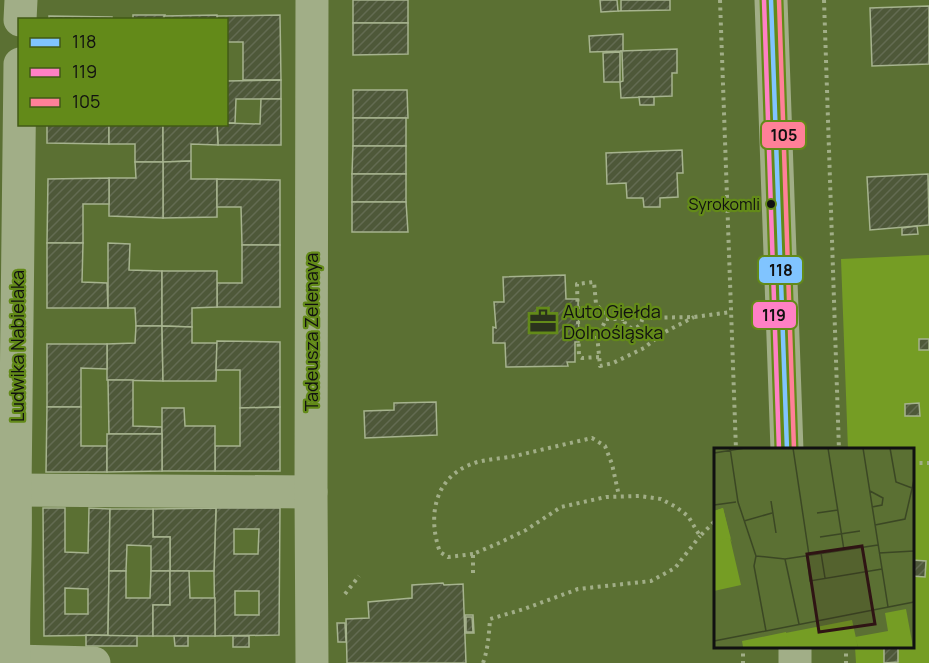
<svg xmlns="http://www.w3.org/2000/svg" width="929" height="663" font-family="Manrope,sans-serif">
  <defs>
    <pattern id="building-hatch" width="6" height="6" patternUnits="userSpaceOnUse" patternTransform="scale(1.5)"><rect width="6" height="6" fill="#4e5839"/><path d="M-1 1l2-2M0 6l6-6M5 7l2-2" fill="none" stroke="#636b52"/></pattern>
  </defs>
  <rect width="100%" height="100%" fill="#5b7033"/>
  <path fill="#759d24" d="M929 255V663H856L855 647 912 646V450H848L841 259Z"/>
  <g fill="url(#building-hatch)" stroke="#a6b38e" stroke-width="1.5" fill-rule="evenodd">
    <rect x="353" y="0" width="55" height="23"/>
    <path d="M600 0H617L618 11 601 12Z"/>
    <path d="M621 0H670V10L618 11H621Z"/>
    <path d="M929 6V64L872 66 870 8Z"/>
    <path d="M133 15H165L164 20H133Z"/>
    <path d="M280 15 281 80H243V42H226V20H217V16Z"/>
    <path d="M49 16 112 17V20H49Z"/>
    <path d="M164 16 217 15V20H164Z"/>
    <path d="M353 23H408V54L353 55Z"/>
    <path d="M623 34V51L590 52 589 36Z"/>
    <path d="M677 49V73H672V96L621 98 620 82 623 81 622 52 620 51Z"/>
    <path d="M620 52V82H604L603 53Z"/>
    <path d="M281 80V99H236L235 123H226V81Z"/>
    <path d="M353 90H407L408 118H353Z"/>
    <path d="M639 97H654V105H640Z"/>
    <path d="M261 99H281V145H218L217 124H226V123L260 124Z"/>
    <rect x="353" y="118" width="53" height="28"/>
    <path d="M47 124H109V144L47 143Z"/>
    <path d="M109 124H163V162H135V144H109Z"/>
    <path d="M163 124H217L218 145 191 144V161L163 162Z"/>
    <path d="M353 146H406V174H352Z"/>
    <path d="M682 150 683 173H677L678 197 660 198V207H644L643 198H627L626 183 607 184 606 153Z"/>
    <path d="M191 161V179H217V217L163 218V162Z"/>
    <path d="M135 162H163V218L109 216V178H136Z"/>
    <rect x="352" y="174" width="54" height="28"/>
    <path d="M928 174 929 225 870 230 867 177Z"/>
    <path d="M109 178V204H83V243H47L48 179Z"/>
    <path d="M217 179 280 180V245H242L241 207H217Z"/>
    <path d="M352 202H406L408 232H352Z"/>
    <path d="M917 226 918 234 902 235V228Z"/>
    <path d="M47 243H83L82 282 107 283 108 308H47Z"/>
    <path d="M108 243 130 244 129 270 162 271V326H136L135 308H108Z"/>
    <path d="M242 245H280V307H217V283H242Z"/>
    <path d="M162 271H217V307L192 308V327L162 326Z"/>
    <path d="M565 275 566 299H578L579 342H575V362H567L568 366 506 367 505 343H493V327L496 328 494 302H504L503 277Z"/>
    <path d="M136 326H162L163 381 107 380V344L135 343Z"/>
    <path d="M162 326 192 327V343H217L216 381H163Z"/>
    <rect x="919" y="339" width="10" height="11"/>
    <path d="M217 341 280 342V407L240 408V370H216Z"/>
    <path d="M47 344H107V369L81 368V407H47Z"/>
    <path d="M108 380H133V426L162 427V434H109Z"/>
    <path d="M436 402 437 435 365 438 364 411 394 410V403Z"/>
    <path d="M919 403 920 416H905V404Z"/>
    <path d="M47 407H81V446H107V472H46Z"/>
    <path d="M280 407V471H215V446H240V408Z"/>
    <path d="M162 408H184L185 426H215V471H162Z"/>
    <path d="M107 434H162V471L107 472Z"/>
    <path d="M43 508H65V552L88 553 89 508 110 509 108 635 44 636ZM65 588 88 589V614H65Z"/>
    <path d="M216 508H280L279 635 215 636 214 571ZM234 529H259L258 554H234ZM235 591H259V615H235Z"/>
    <path d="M216 508 214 571H170V537H153V509Z"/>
    <path d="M110 509H153V537H170V571H151V546L127 545 126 571H109Z"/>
    <path d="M912 560 926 561 925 577 912 576Z"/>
    <path d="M109 571H126V598H150L151 571H170V605H153V636H108Z"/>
    <path d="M170 571H189L190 598H215V636H153V605H170Z"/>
    <path d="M443 583 444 585 463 584 466 663H347L346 619 369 618 368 602 412 598V585Z"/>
    <path d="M465 615H473L474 633H465Z"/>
    <path d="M466 617H472L473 632H466Z"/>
    <path d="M337 623H345L346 642H338Z"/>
    <path d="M86 635 137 636V646H86Z"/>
    <path d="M174 636H188V646H175Z"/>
    <rect x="233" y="636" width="16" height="11"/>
    <path d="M884 646H898V662L884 663Z"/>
  </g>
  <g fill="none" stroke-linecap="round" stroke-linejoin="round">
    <g stroke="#a1ae87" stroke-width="4" stroke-dasharray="3 4.5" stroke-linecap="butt">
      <path d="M720 0 736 450"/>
      <path d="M824 0 839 450"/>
      <circle cx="633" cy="319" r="9"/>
      <path d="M642 318 694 317 731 312"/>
      <path d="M624 319H606L602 328 597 334 600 366 613 363 644 348 663 333 694 317"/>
      <path d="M599 357 582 358 579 356 577 284 594 282 596 304 604 313 606 319"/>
      <path d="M912 463H929"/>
      <path d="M473 554 448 557 440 552C428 519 433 480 469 465 482 459 500 459 515 456 540 450 566 444 592 438L605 446 612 464 619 496"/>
      <path d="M473 573V554L499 543 526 530 561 507 606 497 639 496 661 499 676 507 688 516 700 536 716 520"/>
      <path d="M345 594 359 576"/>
      <path d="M743 646V663"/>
      <path d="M846 646V663"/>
      <path d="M483 663C488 649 489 634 490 619L524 609 578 589 651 581 675 568 700 536"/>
    </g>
    <g stroke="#a1ae87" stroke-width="33">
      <path d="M771 0 787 450"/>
      <path d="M20 20 21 0"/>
      <path d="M15 490 311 492"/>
      <path d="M795 646V663"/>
      <path d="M14 661 94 663"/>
      <path d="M14 663C12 605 17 547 15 490L20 64"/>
      <path d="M312 663 311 492 312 0"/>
    </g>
    <defs>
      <path id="bus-1" d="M771 0 787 450"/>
      <path id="bus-2" d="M764 0 779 450"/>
      <path id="bus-3" d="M779 0 794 450"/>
    </defs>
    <use href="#bus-1" stroke="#638a19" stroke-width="9"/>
    <use href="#bus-2" stroke="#638a19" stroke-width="9"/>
    <use href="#bus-3" stroke="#638a19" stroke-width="9"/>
    <use href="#bus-1" stroke="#80c4ff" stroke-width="4.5"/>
    <use href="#bus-2" stroke="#ff80c5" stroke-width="4.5"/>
    <use href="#bus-3" stroke="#ff8098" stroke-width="4.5"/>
  </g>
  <defs>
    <symbol id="office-bare" viewBox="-9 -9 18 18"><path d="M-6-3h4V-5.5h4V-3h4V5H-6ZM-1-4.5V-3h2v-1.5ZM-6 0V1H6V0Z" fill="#2b321d" stroke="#638a19" stroke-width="2.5" paint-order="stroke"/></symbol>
  </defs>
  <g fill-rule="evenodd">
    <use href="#office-bare" x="524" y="302" width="38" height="38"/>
  </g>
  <circle fill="#111" stroke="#638a19" stroke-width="2" cx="771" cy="204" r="5"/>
  <g text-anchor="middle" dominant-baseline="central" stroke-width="4.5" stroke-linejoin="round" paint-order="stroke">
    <g font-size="16" fill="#111" stroke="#638a19" text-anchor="end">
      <text x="760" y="204">Syrokomli</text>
    </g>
    <g font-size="18" fill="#111" stroke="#638a19" text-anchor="start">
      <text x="563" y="311">Auto Giełda<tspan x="563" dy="21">Dolnośląska</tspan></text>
    </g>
    <g font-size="18" fill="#111" stroke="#638a19">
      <text transform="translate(311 332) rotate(-90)">Tadeusza Zelenaya</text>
      <text transform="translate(17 346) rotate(-90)">Ludwika Nabielaka</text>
    </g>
  </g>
  <g transform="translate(714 448)">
    <rect width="200" height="200" fill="#5b7033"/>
    <path d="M9 60 27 137 0 143V63ZM138 172 144 199H53L51 189Z" fill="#759d24"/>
    <path d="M9 60 18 95 16 90 10 91 1 97 0 108V63ZM192 161 199 199H144L141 189 174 183 171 165ZM72 184 75 199H29L28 193Z" fill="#759d24"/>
    <path fill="none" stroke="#3b4724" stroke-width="1.5" d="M16 0 24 54 42 108 40 118 52 183M79 0 95 107M114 0 130 102M149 0 174 159M176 0 182 34 198 40M0 5 31 0M156 43 169 50 168 57 158 59M57 53 62 85M0 57 22 54M103 65 124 62M30 73 58 65M161 77 191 71 200 32M106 89 146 83M107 105 111 130M165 105 200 103M93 107 96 133 168 121M42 108 71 111 164 97M71 111 85 176M0 193 200 154"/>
    <path fill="#2f1414" fill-opacity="0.15" stroke="#2f1414" stroke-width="3" d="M148 98 161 176 105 184 93 106Z"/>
    <rect width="200" height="200" fill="none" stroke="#111" stroke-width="3"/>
  </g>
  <g stroke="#638a19" stroke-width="2">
    <rect x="761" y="121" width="45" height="28" rx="6" fill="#ff8098"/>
    <rect x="758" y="256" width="45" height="28" rx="6" fill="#80c4ff"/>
    <rect x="752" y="301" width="45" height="28" rx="6" fill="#ff80c5"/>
  </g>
  <g font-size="16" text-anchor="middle" font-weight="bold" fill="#111">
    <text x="784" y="141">105</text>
    <text x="781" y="276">118</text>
    <text x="774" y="321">119</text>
  </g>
  <rect x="18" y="18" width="210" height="108" fill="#638a19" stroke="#425a16" stroke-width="1.5"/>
  <rect x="30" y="38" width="30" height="9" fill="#80c4ff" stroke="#425a16" stroke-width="1.5"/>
  <text x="72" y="48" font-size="18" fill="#111111">118</text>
  <rect x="30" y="68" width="30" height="9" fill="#ff80c5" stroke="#425a16" stroke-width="1.5"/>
  <text x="72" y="78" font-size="18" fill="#111111">119</text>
  <rect x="30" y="98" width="30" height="9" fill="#ff8098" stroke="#425a16" stroke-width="1.5"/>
  <text x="72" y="108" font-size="18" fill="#111111">105</text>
</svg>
